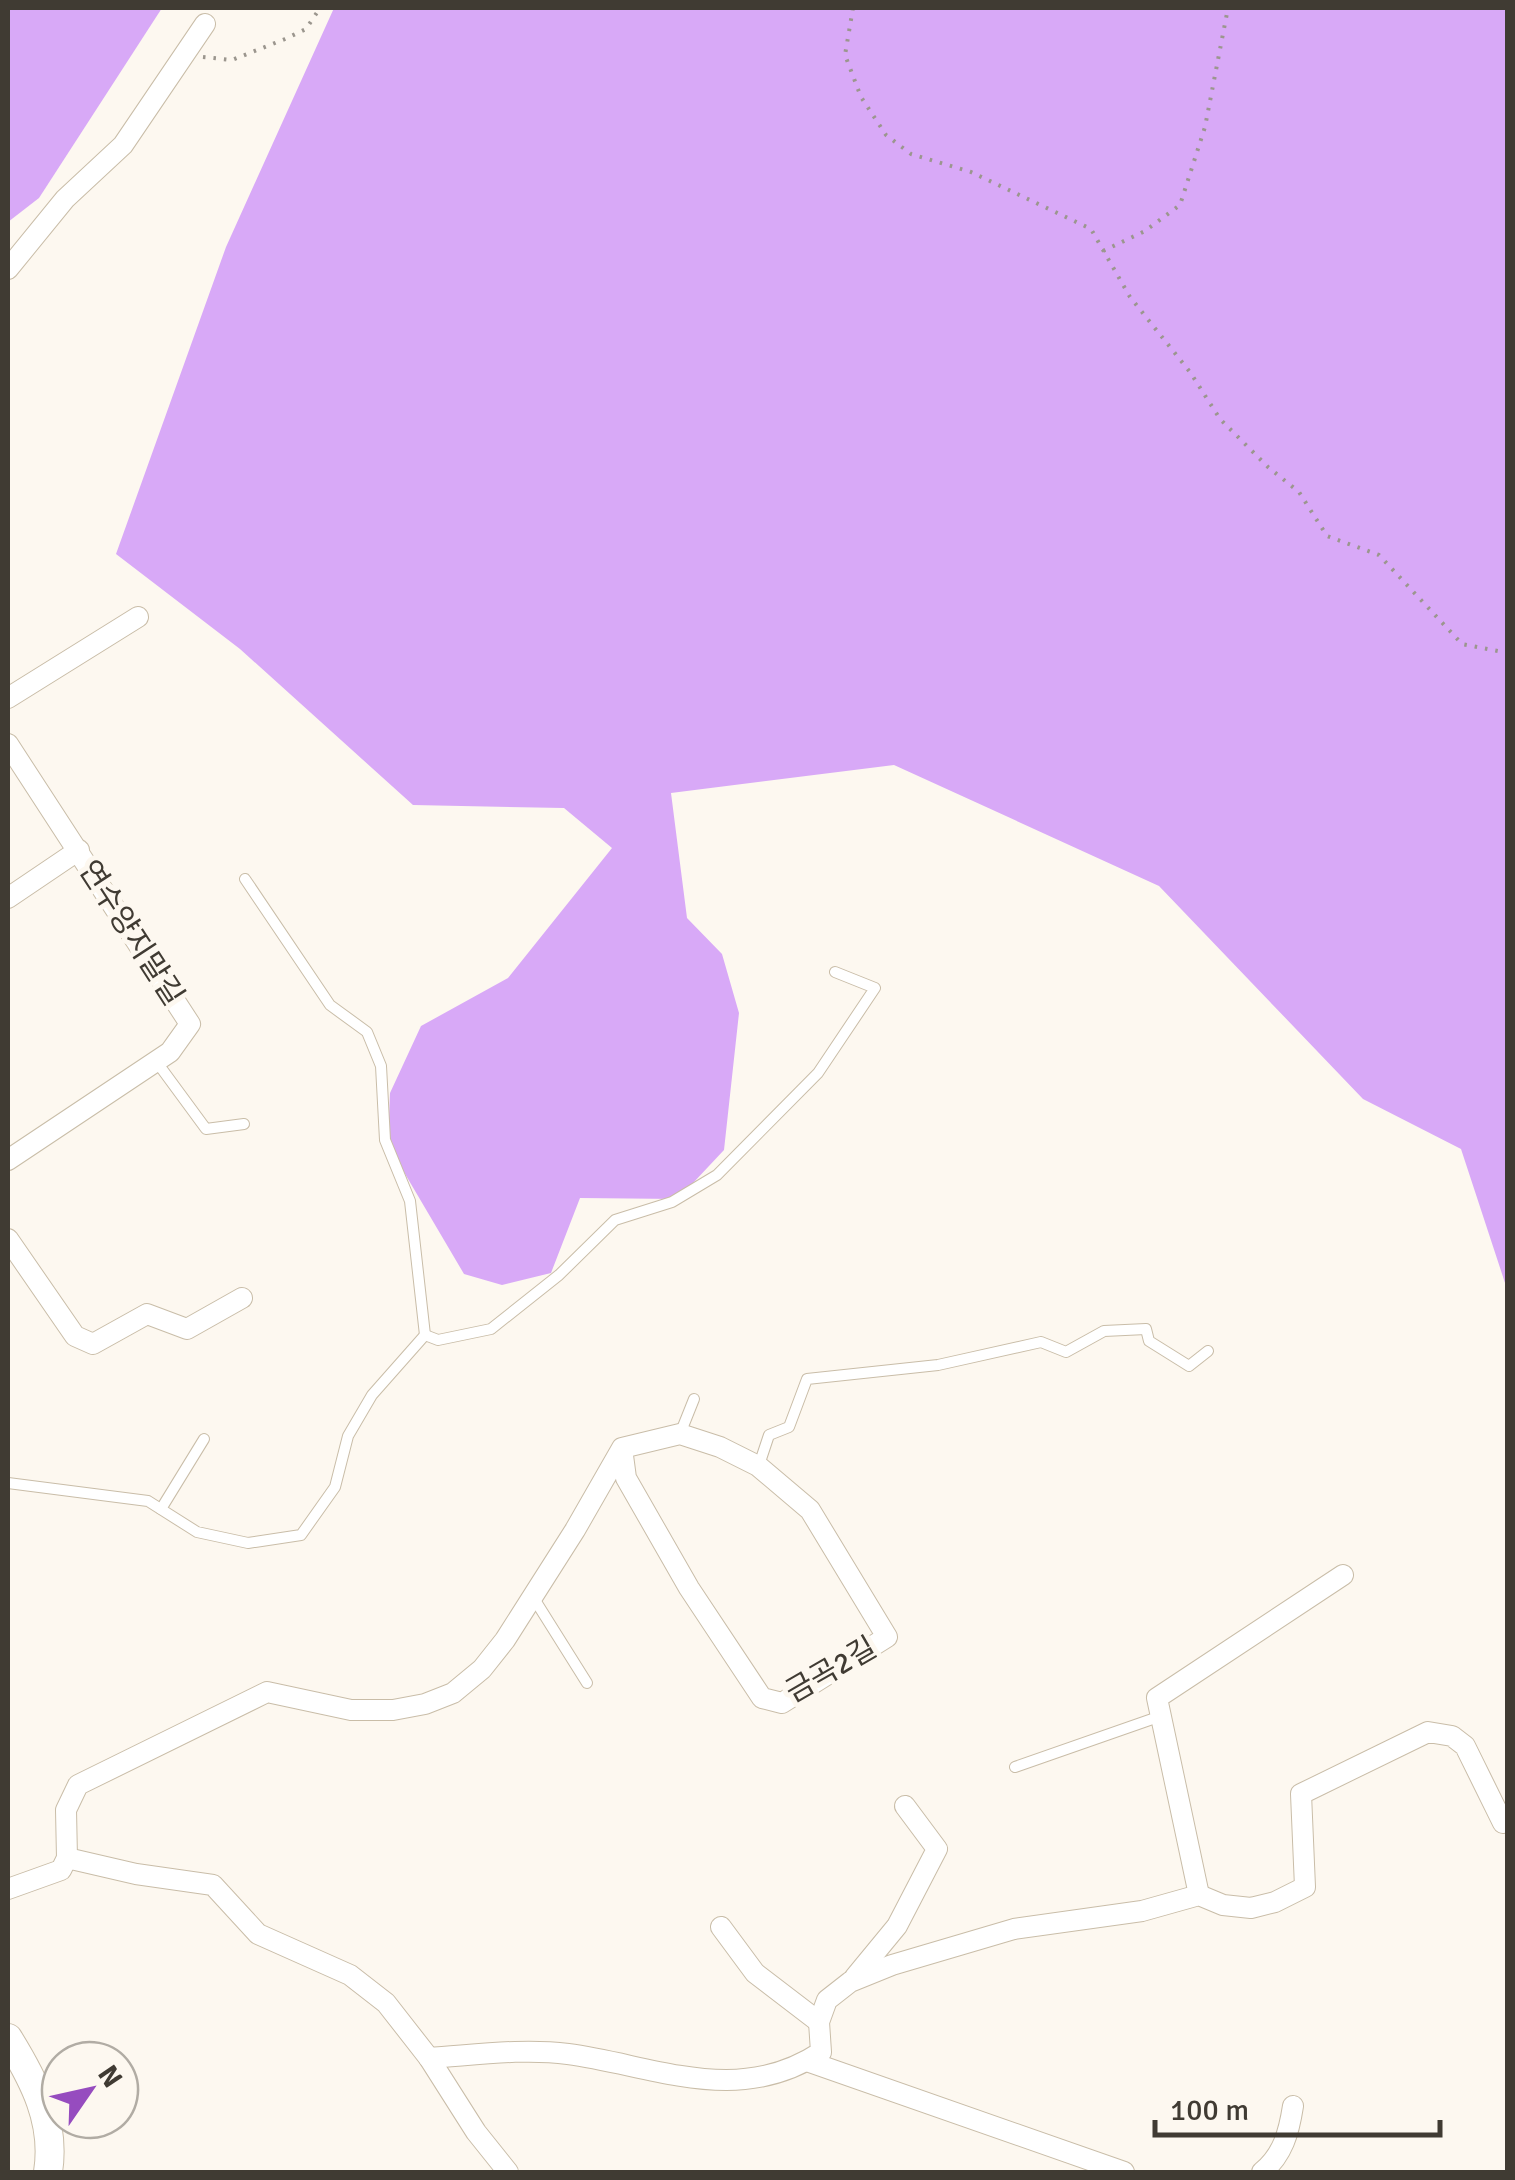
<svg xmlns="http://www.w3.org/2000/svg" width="1515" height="2180" font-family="Signika,'Noto Sans KR',sans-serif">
  <rect width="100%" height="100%" fill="#fdf8f0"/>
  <g fill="#d8a9f7">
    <path d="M8 8H162L39 198 8 222Z"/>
    <path d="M334 8H1507V1289L1461 1149 1363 1099 1159 886 894 765 671 793 687 918 722 954 739 1013 724 1150 678 1199 580 1198 551 1273 502 1285 464 1274 388 1145 390 1093 421 1026 508 978 612 848 564 808 413 805 240 649 116 554 226 247Z"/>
  </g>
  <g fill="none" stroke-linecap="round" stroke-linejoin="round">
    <defs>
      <g id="lane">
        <path d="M245 879 330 1005 367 1032 381 1066 385 1140 410 1201 425 1335"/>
        <path d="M156 1061 206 1129 244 1124"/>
        <path d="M680 1434 694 1399"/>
        <path d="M759 1465 769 1435 789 1427 807 1379 938 1365 1041 1342 1066 1352 1104 1331 1146 1329 1149 1341 1189 1366 1208 1351"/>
        <path d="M8 1483 148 1501 197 1532 248 1543 301 1535 335 1487 348 1436 372 1395 425 1335 438 1340 491 1329 559 1275 615 1220 672 1202 717 1175 818 1073 875 988 835 972"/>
        <path d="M161 1509 204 1439"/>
        <path d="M533 1597 587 1683"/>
        <path d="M1015 1767 1161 1716"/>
      </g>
      <g id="street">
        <path d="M8 269 65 199 123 145 205 24"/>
        <path d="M8 698 138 617"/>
        <path d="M8 744 190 1024 170 1052 8 1160"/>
        <path d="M8 898 79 850"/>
        <path d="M8 1239 75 1336 93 1344 147 1314 187 1329 242 1298"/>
        <path d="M67 1858 66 1810 78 1785 267 1692 351 1710H393L425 1704 453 1693 482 1669 505 1640 575 1530 622 1448 680 1434 720 1447 758 1466 810 1510 887 1637 782 1703 762 1698 689 1588 626 1478 622 1448"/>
        <path d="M8 1889 61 1870 67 1858 136 1874 213 1885 258 1934 350 1975 386 2003 429 2058 476 2132 508 2172"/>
        <path d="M1199 1895 1157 1698 1343 1575"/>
        <path d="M721 1927 755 1973 819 2022"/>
        <path d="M855 1977 897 1926 937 1849 905 1806"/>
        <path d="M429 2058C475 2055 523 2048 568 2054 656 2066 738 2107 821 2052L819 2022 827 2000 850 1982 892 1965 1014 1929 1142 1911 1199 1895 1223 1905 1251 1908 1275 1902 1305 1887 1301 1794 1428 1732 1452 1736 1465 1746 1503 1823 1508 1822"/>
        <path d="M807 2061 1124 2172"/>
        <path d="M1262 2172C1283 2155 1289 2132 1293 2106"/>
      </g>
      <path id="secondary" d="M8 2038C34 2080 56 2122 48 2172"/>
    </defs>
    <use href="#lane" stroke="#c9bda8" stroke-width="12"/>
    <use href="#street" stroke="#c9bda8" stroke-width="22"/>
    <use href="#secondary" stroke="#c9bda8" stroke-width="30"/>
    <g stroke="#9b968e" stroke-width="4" stroke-dasharray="2.5 8" stroke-linecap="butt">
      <path d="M853 8 845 55 861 97 886 135 911 154 971 172 1091 229 1130 297 1190 372 1220 419 1268 467 1299 492 1327 536 1379 555 1462 644 1508 653"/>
      <path d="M203 57 232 60 285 39 306 29 320 8"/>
      <path d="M1103 251 1145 231 1180 205 1205 127 1228 8"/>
    </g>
    <use href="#lane" stroke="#fff" stroke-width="10"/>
    <use href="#street" stroke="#fff" stroke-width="20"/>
    <use href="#secondary" stroke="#fff" stroke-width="28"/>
  </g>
  <g text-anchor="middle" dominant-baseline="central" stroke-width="10" stroke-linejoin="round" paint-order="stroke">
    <g font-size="30" fill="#403b33" stroke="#fdf8f0">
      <text transform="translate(131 933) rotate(57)">연수양지말길</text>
      <text transform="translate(831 1670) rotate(-30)">금곡2길</text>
    </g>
  </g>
  <rect width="1515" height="2180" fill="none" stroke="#403b33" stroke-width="20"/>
  <g transform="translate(90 2090) rotate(56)"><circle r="48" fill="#fdf8f0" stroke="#b1aca4" stroke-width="2.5"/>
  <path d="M0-8L18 38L0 25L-18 38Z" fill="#964cbf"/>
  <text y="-15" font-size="28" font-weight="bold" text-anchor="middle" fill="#403b33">N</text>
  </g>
  <path d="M1155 2120v15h285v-15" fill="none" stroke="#403b33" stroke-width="5"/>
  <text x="1170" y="2120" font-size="30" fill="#403b33" stroke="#fdf8f0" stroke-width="8" paint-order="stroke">100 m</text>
</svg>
